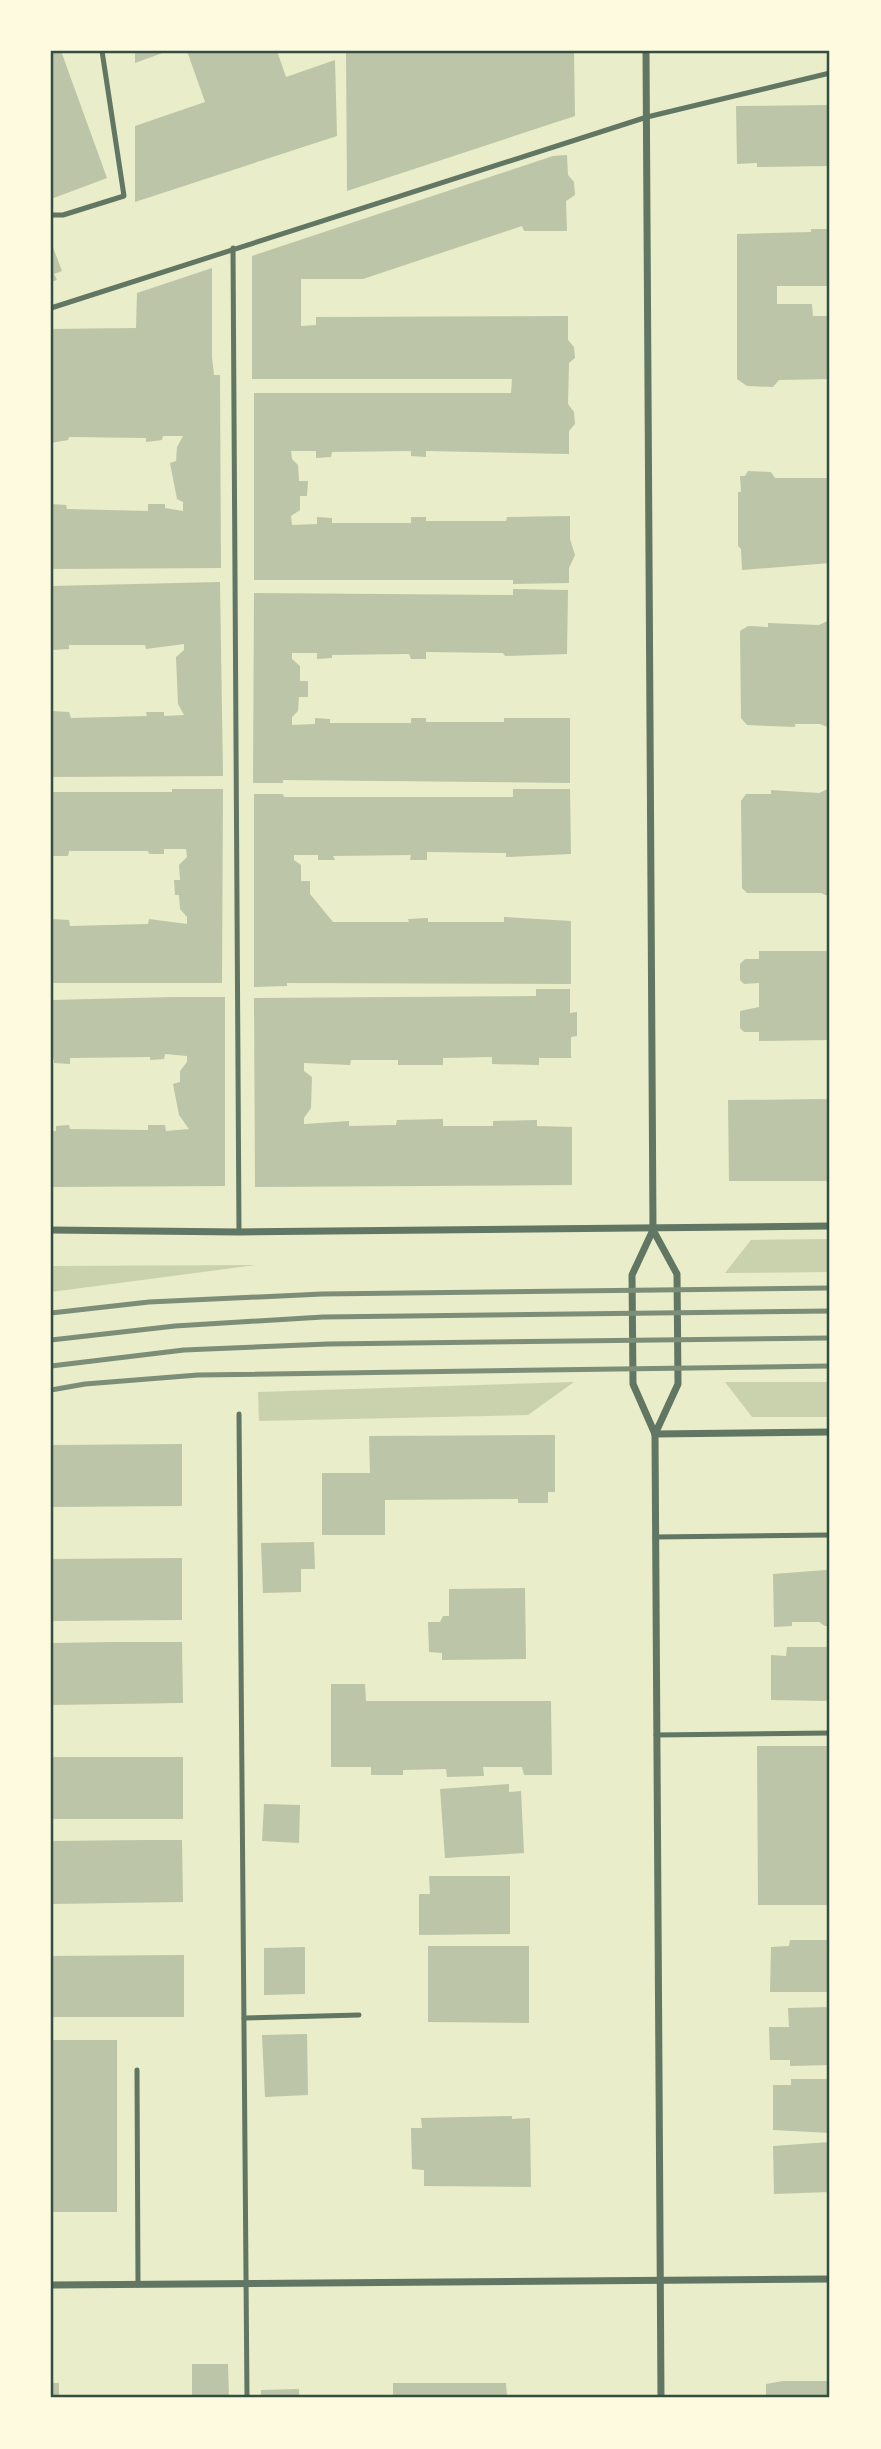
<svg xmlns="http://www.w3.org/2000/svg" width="881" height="2449" font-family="Karla,sans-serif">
  <rect width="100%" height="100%" fill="#e9edc9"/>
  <g fill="#cad2ad">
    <path d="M830 1239V1272L725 1273 751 1240Z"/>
    <path d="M256 1265 51 1292V1266Z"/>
    <path d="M574 1382 528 1415 259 1421 258 1392Z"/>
    <path d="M725 1382H830V1417H752Z"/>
  </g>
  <g fill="#bcc5a7">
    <path d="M51 51H61L107 178 51 199Z"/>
    <path d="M135 51H168L135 63Z"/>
    <path d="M187 51H277L286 77 335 60 337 136 135 202V126L205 102Z"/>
    <path d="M346 51H574L575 116 347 191Z"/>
    <path d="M830 105V166L757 167V163L737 164 736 106Z"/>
    <path d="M567 155 568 175 574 182 575 195 566 201 567 231H524L522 226 363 279H301V326L316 325V317L568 316V340L574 347 575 358 569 363 568 404 574 412 575 424 569 431V454L426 451V457L411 456V451L332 452 331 457 316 458V451H291L292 459 298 465 299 481H308L307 496H300V510L291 516 292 525 317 524V517L332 518V523H411V517H426V521H506L507 517 570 516V539L575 555 569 568V583L513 584V580H254V393H511L512 379H252V256L553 156Z"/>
    <path d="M811 229H830V286H777V304H812L813 316H830V379L779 380 773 387 747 386 737 379V234L811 232Z"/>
    <path d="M51 242 62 271 54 274 57 280 51 282Z"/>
    <path d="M212 268V357L214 375H220L221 568 51 569V504L66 505 67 509 148 511V504H165V508L183 511V502L177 499 170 463 176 461 177 447 183 436H163L162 440 146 442V438L69 437 68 440 51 443V329L136 328 137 293Z"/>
    <path d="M748 471 771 472 775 478H830V563L742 570 741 549 738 546V492H741L740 476H745Z"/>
    <path d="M220 582 223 776 51 777 52 711 69 712 71 718 147 716 146 712H164V716L184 715 178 704 176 657 184 650V644L146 649 145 645H69V649L52 650 51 586Z"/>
    <path d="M513 589 568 590 567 654 505 656 503 653 426 652V659H411L409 654 332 655V658L317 659V653H292V659L300 666V681H308V697H299L298 711 292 717V725L315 724V718L330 719V723H411V718H426V722H504V718H570V783L283 780V783H253L254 593 513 595Z"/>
    <path d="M830 620V728L820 724H795V727L747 725 741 718 740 631 748 626 768 627V623L819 625Z"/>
    <path d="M830 788V897L821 893H747L742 888 741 801 746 794H771V790L819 793Z"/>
    <path d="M172 789H223L222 983H51L53 919 69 920 70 926 148 924 149 919 187 924V917L180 909 179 895H175L174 880H180L179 865 187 857 186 849H164V854H149L148 851H69L68 856H53L51 792H172Z"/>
    <path d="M513 789H570L571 854 506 857V853L427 852V860H410L411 855 333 856 335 860H318V855H294V860L301 865V881H310V894L333 922H409L408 919 428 918V922H504V917L571 921V984L287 983V986L254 987V794H283L284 797H513Z"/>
    <path d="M759 951H830V1040L759 1041V1032H744L740 1028V1011L759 1007V983L744 984 740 980V964L745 959H759Z"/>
    <path d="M536 989H570V1013L577 1012V1036L571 1037V1058H539V1065L492 1064V1057L443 1058V1065H398V1060H351L350 1065 304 1063V1071L312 1077 311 1108 304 1118V1124L349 1121V1126L396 1125 397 1120 443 1119V1126H493V1121L537 1120V1126L572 1127V1185L255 1187 254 998 536 996Z"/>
    <path d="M174 997H225V1186L51 1187V1131H56V1126L69 1125 70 1129 148 1130V1125H165L166 1131 189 1129 179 1115 173 1084 180 1082V1071L187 1062V1056L165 1054 164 1059 150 1060V1057L70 1058V1064L54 1063V1059H51V1000Z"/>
    <path d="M830 1099V1181H729L728 1100Z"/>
    <path d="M555 1435V1492H548V1503H518V1499L385 1500V1535H322V1473H370L369 1436Z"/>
    <path d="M182 1444V1506L51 1507V1445Z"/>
    <path d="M314 1542 315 1569H301V1592L263 1593 261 1543Z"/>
    <path d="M182 1558V1620L51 1621V1559Z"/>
    <path d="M830 1567V1626H825L819 1622H792V1626L774 1627 773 1574 826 1570Z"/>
    <path d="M525 1588 526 1659 442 1660V1653L429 1652 428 1622H440L443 1616H449V1589Z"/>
    <path d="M112 1642H182L183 1703 51 1705V1643Z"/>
    <path d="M787 1647H830V1701L771 1700V1655L786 1656Z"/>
    <path d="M331 1684H365L366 1701H551L552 1775H524L522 1767H483L484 1776 447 1777 446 1769 403 1770V1775H371V1767H331Z"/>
    <path d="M757 1746H830V1905H758Z"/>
    <rect x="51" y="1757" width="132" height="62"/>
    <path d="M509 1784V1792L521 1791 524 1853 445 1858 440 1789Z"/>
    <path d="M264 1804 300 1805 299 1843 262 1841Z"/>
    <path d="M145 1840H182L183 1902 51 1904V1841Z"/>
    <path d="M429 1876H510V1934L419 1935V1894H430Z"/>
    <path d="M790 1940H830V1992H770L771 1947 789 1946Z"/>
    <path d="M428 1946H529V2023L428 2022Z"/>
    <path d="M305 1947V1994L264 1995V1948Z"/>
    <path d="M184 1955V2017H51V1956Z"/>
    <path d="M830 2007V2065L790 2066V2060H770L769 2027H789L788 2008Z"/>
    <path d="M307 2034 308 2095 265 2097 262 2035Z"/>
    <rect x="51" y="2040" width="66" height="172"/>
    <path d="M791 2079H830V2133L773 2130V2085H791Z"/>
    <path d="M512 2116V2119L530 2118 531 2187 424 2186V2170L412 2169 411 2128H422L421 2118Z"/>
    <path d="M830 2142V2192L774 2194 773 2146Z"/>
    <path d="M192 2364H228L229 2398H192Z"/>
    <path d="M783 2381H830V2398H766V2384Z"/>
    <rect x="51" y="2383" width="8" height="15"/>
    <path d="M393 2383H506L507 2396H531V2398H393Z"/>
    <path d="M299 2389V2398H261V2390Z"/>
  </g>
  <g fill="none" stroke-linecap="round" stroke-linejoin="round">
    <g stroke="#617663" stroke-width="5">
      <path d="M51 215H63L124 196 102 51"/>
      <path d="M233 248 239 1232"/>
      <path d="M51 308 647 117 830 73"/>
      <path d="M239 1414 247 2398"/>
      <path d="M655 1537 830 1535"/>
      <path d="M656 1735 830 1733"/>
      <path d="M244 2018 359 2015"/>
      <path d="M137 2070 138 2285"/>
    </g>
    <g stroke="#617663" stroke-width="7">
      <path d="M646 51 653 1230 632 1275 633 1384 655 1434 661 2398"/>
      <path d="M51 1230 239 1232 830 1226"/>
      <path d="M653 1230 677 1274 678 1384 655 1434"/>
      <path d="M655 1434 830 1432"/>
      <path d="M51 2285 830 2279"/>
    </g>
    <g stroke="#7c8e77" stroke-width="5">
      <path d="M51 1313 149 1302 322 1294 830 1288"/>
      <path d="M51 1340 175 1326 323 1317 830 1311"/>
      <path d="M51 1366 184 1350 328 1344 830 1338"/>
      <path d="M51 1390 85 1384 198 1375 830 1366"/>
    </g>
  </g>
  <rect width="881" height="2449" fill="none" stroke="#fefae0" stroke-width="105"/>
  <rect x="52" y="52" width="776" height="2344" fill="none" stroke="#344e41" stroke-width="2.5"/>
</svg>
